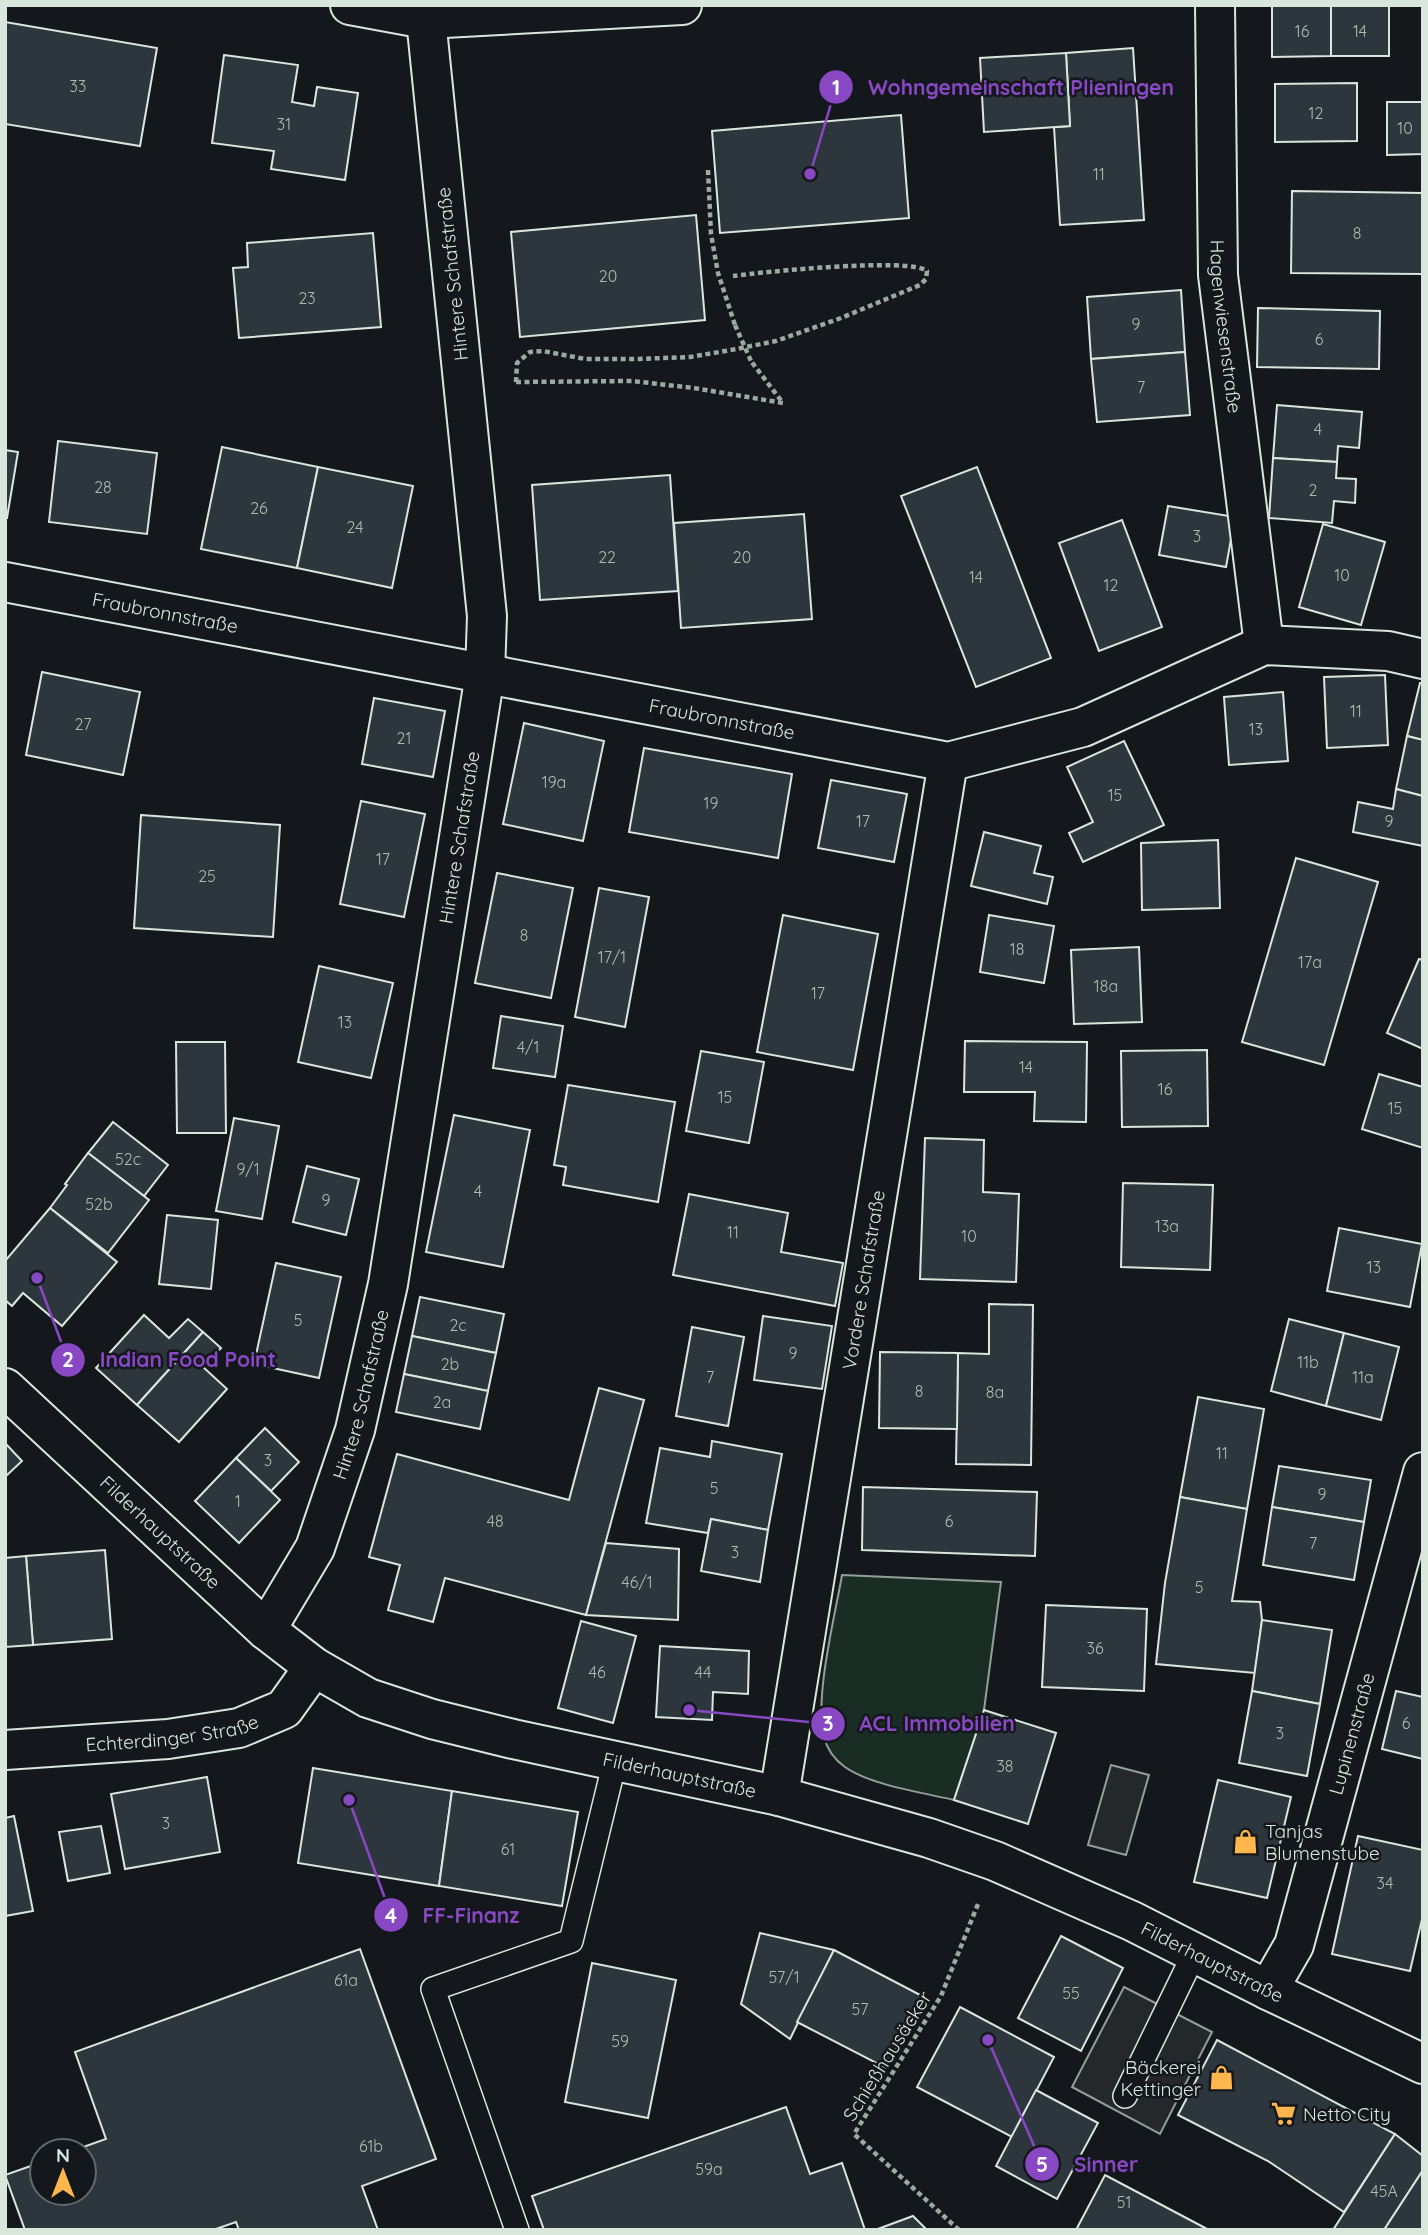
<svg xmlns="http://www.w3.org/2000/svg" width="1428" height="2235" font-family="Quicksand,sans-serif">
  <rect width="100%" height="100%" fill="#14181c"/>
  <path fill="#1a2d24" stroke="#939e99" stroke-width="2" d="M842 1575 1001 1582 984 1710 954 1800C924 1793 870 1785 845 1767 835 1760 827 1749 824 1737 814 1698 835 1616 842 1575Z"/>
  <g fill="#24282b" stroke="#939e99" stroke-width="2">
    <path d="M1111 1765 1149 1775 1126 1855 1088 1845Z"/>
    <path d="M1124 1987 1212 2032 1160 2134 1072 2087Z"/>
  </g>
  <g fill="#2c363c" stroke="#d8e6dc" stroke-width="2">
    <path d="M1272 5H1331V56L1272 57Z"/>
    <rect x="1331" y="5" width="58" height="51"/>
    <path d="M5 22 157 48 140 146 5 124Z"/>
    <path d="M1133 48 1144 220 1060 225 1054 127 1070 126 1066 53Z"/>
    <path d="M1066 53 1070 126 984 132 980 58Z"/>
    <path d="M224 55 298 65 292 102 314 106 317 87 358 93 345 180 271 169 274 151 212 143Z"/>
    <path d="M1357 83V141L1275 142V84Z"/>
    <path d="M1387 102H1423V154L1387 155Z"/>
    <path d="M901 115 909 218 720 233 712 131Z"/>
    <path d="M1292 191 1423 193V274L1291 273Z"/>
    <path d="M696 215 705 320 520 337 511 232Z"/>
    <path d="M373 233 381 327 239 338 233 268 248 267 247 243Z"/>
    <path d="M1181 290 1185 352 1091 359 1087 297Z"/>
    <path d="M1258 308 1380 311 1379 369 1257 367Z"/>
    <path d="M1185 352 1190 415 1097 422 1091 359Z"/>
    <path d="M1277 405 1362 412 1359 448 1338 446 1337 462 1273 458Z"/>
    <path d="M58 441 157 453 147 534 49 522Z"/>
    <path d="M222 447 318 467 297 568 201 549Z"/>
    <path d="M5 450 18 452 7 518H5Z"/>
    <path d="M1273 458 1337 462 1336 478 1356 479 1355 503 1334 501 1332 523 1269 518Z"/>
    <path d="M318 467 413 486 392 588 297 568Z"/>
    <path d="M977 467 1051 658 976 687 901 496Z"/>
    <path d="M670 475 678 591 540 600 532 485Z"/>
    <path d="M1168 506 1235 517 1226 567 1159 555Z"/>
    <path d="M804 514 812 619 681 628 674 523Z"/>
    <path d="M1122 520 1162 627 1099 651 1059 543Z"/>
    <path d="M1323 524 1385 542 1361 625 1299 607Z"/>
    <path d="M42 672 140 692 123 775 26 755Z"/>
    <path d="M1385 675 1388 745 1327 748 1324 677Z"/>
    <path d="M1420 683H1423V740L1407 736Z"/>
    <path d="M1283 692 1288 761 1229 765 1224 697Z"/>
    <path d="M374 698 445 711 433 777 362 764Z"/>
    <path d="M524 723 604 741 583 841 503 824Z"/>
    <path d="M1407 736 1423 740V796L1396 789Z"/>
    <path d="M1124 741 1164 825 1083 862 1069 833 1093 822 1067 767Z"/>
    <path d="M644 748 792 774 778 858 629 832Z"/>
    <path d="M831 780 907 794 894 862 818 848Z"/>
    <path d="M1396 789 1423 796V846L1353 832 1358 802 1393 809Z"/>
    <path d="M361 801 425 814 404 917 340 904Z"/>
    <path d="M141 815 280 825 273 937 134 928Z"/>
    <path d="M984 832 1041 846 1034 873 1053 877 1047 904 971 886Z"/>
    <path d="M1218 840 1220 908 1142 910 1141 843Z"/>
    <path d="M1296 858 1378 882 1324 1065 1242 1042Z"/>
    <path d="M497 873 573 888 551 998 475 983Z"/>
    <path d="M599 888 649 897 625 1027 575 1017Z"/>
    <path d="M783 915 878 934 853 1070 757 1052Z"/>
    <path d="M989 915 1054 926 1044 983 980 972Z"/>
    <path d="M1139 947 1142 1022 1074 1024 1071 950Z"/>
    <path d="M1419 959 1423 960V1049L1387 1033Z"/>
    <path d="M319 966 393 983 371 1078 298 1062Z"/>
    <path d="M501 1016 563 1026 555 1077 493 1068Z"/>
    <path d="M965 1041 1087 1042 1086 1122 1034 1121 1035 1092H964Z"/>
    <path d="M176 1042H225L226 1133H177Z"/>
    <path d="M1207 1050 1208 1126 1122 1127 1121 1051Z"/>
    <path d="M701 1051 764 1062 749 1143 686 1131Z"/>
    <path d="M1379 1074 1423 1087V1148L1362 1129Z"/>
    <path d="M568 1085 675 1102 658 1202 563 1185 566 1167 554 1165Z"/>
    <path d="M454 1115 530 1130 503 1267 426 1252Z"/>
    <path d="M234 1118 279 1126 262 1219 216 1211Z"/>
    <path d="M113 1122 168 1165 144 1196 88 1153Z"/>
    <path d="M925 1138 984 1140 983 1192 1019 1194 1016 1282 920 1279Z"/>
    <path d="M88 1153 149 1200 108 1253 50 1208 67 1185 65 1184Z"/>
    <path d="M307 1166 359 1179 346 1235 293 1222Z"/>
    <path d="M1123 1183 1213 1185 1210 1270 1121 1267Z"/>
    <path d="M689 1194 788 1213 781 1252 843 1263 835 1306 673 1275Z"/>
    <path d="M50 1208 117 1262 62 1326 23 1293 12 1306 5 1300V1261Z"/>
    <path d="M167 1215 218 1220 211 1289 159 1284Z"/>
    <path d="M1339 1228 1422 1244 1410 1307 1327 1291Z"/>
    <path d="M276 1263 341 1277 319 1378 254 1364Z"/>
    <path d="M420 1297 504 1314 496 1353 412 1336Z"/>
    <path d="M989 1304 1033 1305 1031 1465 956 1464 958 1353 989 1354Z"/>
    <path d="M144 1315 169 1338 188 1319 203 1332 137 1405 96 1368Z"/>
    <path d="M763 1316 832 1326 822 1389 754 1380Z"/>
    <path d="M1289 1319 1344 1333 1326 1406 1271 1391Z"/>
    <path d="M692 1327 744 1337 728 1426 676 1416Z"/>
    <path d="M203 1332 221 1348 203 1367 227 1389 179 1442 137 1405Z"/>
    <path d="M1344 1333 1399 1347 1381 1420 1326 1406Z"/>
    <path d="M412 1336 496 1353 488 1391 404 1374Z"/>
    <path d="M880 1352 958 1353 957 1429 879 1428Z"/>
    <path d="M404 1374 488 1391 480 1429 396 1412Z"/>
    <path d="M599 1388 644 1400 586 1615 445 1578 433 1622 388 1610 400 1565 369 1557 397 1454 569 1500Z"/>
    <path d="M1198 1397 1264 1409 1247 1509 1180 1497Z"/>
    <path d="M265 1428 299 1462 271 1491 236 1458Z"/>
    <path d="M712 1441 782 1454 768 1530 711 1519 708 1533 646 1523 660 1448 710 1457Z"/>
    <path d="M5 1443 22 1461 5 1477Z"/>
    <path d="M236 1458 280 1500 239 1543 195 1501Z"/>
    <path d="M1279 1466 1371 1480 1364 1522 1272 1507Z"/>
    <path d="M863 1487 1037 1492 1035 1556 862 1550Z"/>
    <path d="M1180 1497 1247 1509 1232 1601 1260 1602 1262 1620 1255 1673 1156 1664 1165 1583Z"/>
    <path d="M1272 1507 1364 1522 1354 1580 1263 1565Z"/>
    <path d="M711 1519 768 1530 760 1582 701 1571Z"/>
    <path d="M606 1543 679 1549 678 1620 586 1615Z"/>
    <path d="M105 1550 112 1639 33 1645 26 1556Z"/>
    <path d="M26 1556 33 1645 5 1647V1558Z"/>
    <path d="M1046 1605 1147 1609 1144 1691 1042 1687Z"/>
    <path d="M1262 1620 1332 1630 1320 1704 1252 1691Z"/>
    <path d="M581 1621 636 1636 613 1723 558 1708Z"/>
    <path d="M660 1646 749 1651 748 1694 713 1692 712 1720 656 1717Z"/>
    <path d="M1252 1691 1320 1704 1307 1776 1239 1763Z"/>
    <path d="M1396 1691 1423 1697V1759L1382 1749Z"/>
    <path d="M984 1710 1056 1733 1028 1824 954 1800Z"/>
    <path d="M313 1768 452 1791 439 1886 298 1863Z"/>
    <path d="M207 1777 220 1852 125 1869 111 1794Z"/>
    <path d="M1218 1780 1291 1797 1267 1898 1194 1882Z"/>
    <path d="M452 1791 578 1812 562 1906 439 1886Z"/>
    <path d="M14 1816 33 1911 5 1916V1818Z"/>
    <path d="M101 1826 110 1873 68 1881 59 1832Z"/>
    <path d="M1358 1836 1423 1850V1915L1410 1971 1332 1954Z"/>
    <path d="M760 1933 834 1950 790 2039 741 2004Z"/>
    <path d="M1061 1936 1123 1968 1081 2051 1018 2018Z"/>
    <path d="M360 1949 436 2159 362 2186 378 2230H239L236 2222 213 2230H25L5 2175 42 2162V2193H84V2151H72L106 2139 75 2052Z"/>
    <path d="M834 1950 924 1997 886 2068 797 2022Z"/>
    <path d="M592 1963 676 1980 648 2118 565 2102Z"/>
    <path d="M960 2007 1054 2057 1012 2137 917 2087Z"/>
    <path d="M1217 2040 1395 2134 1344 2212 1268 2161 1178 2115Z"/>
    <path d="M1036 2090 1098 2123 1057 2199 996 2166Z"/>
    <path d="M786 2107 810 2174 842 2163 865 2230H544L532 2196Z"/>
    <path d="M1395 2134 1423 2156V2170L1384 2230H1333Z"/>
    <path d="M1423 2170V2230H1384Z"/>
    <path d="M1105 2175 1209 2230H1076Z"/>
    <path d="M913 2216 927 2230H875Z"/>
  </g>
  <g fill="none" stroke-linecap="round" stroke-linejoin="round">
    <defs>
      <g id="lane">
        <path d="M1125 2096 1195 1952"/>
        <path d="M517 2230 433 1989 571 1941 615 1761"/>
      </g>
      <g id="street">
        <path d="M350 5 426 19 682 5"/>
        <path id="s1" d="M1215 5 1218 275 1264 645"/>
        <path id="s2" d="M5 582 948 762 1083 727 1264 645 1388 651 1423 659"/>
        <path id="s3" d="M266 1630 315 1548 355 1430 388 1284 485 674 487 616 426 19"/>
        <path id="s4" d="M779 1796 948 762"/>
        <path id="s5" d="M1268 1990 1294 1945 1423 1472"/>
      </g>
      <g id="secondary">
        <path id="s6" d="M5 1388 266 1630 314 1667 368 1698 432 1719 513 1739 779 1796 929 1838 995 1861 1132 1921 1268 1990 1423 2064"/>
        <path id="s7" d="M5 1750 168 1739 239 1728 284 1709 314 1667"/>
      </g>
    </defs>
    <use href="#lane" stroke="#d8e6dc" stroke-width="26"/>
    <use href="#street" stroke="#d8e6dc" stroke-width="42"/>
    <use href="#secondary" stroke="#d8e6dc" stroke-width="42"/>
    <g stroke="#9da8a2" stroke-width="4.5" stroke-dasharray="5 3.5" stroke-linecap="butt">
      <path d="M708 170 711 234 718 273 735 325"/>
      <path d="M516 382 517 363 530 352 543 351 585 359H638L690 357 731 350 776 341 841 318 920 285 926 279 927 271C910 257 762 272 733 276"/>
      <path d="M516 382 632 381 694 388 783 403 751 361"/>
      <path d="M959 2230 854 2134 941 1996 978 1904"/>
    </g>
    <use href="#lane" stroke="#14181c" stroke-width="23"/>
    <use href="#street" stroke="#14181c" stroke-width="38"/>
    <use href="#secondary" stroke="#14181c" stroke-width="38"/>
    <path stroke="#9da8a2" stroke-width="4.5" stroke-dasharray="5 3.5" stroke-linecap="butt" d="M735 325 751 361"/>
  </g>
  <defs>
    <symbol id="shop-bare" viewBox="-9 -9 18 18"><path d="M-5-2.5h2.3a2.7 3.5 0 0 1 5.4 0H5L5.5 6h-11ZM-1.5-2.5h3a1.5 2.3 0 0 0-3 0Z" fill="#ffb74d" stroke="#14181c" stroke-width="2.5" paint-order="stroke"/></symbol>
    <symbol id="supermarket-bare" viewBox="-9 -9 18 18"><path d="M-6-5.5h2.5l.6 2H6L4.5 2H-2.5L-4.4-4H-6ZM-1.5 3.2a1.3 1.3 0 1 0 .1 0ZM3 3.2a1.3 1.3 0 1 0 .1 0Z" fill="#ffb74d" stroke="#14181c" stroke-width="2.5" paint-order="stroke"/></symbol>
  </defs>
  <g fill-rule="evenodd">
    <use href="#shop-bare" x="1228" y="1824" width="35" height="35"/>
    <use href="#shop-bare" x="1204" y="2060" width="35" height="35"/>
    <use href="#supermarket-bare" x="1266" y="2096" width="35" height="35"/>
  </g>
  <g text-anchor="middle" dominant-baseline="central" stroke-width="5" stroke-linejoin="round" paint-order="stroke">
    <g font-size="16" fill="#adbab4">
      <text x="1302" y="31">16</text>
      <text x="1360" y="31">14</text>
      <text x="78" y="86">33</text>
      <text x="1316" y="113">12</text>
      <text x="284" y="124">31</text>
      <text x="1405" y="128">10</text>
      <text x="1099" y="174">11</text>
      <text x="1357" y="233">8</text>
      <text x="608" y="276">20</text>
      <text x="307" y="298">23</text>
      <text x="1136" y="324">9</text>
      <text x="1319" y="339">6</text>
      <text x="1141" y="387">7</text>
      <text x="1318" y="429">4</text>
      <text x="103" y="487">28</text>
      <text x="1313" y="490">2</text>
      <text x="259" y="508">26</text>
      <text x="355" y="527">24</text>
      <text x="1197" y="536">3</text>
      <text x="607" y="557">22</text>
      <text x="742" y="557">20</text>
      <text x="1342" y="575">10</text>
      <text x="976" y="577">14</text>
      <text x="1111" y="585">12</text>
      <text x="1356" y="711">11</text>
      <text x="83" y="724">27</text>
      <text x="1256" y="729">13</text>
      <text x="404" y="738">21</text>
      <text x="554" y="782">19a</text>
      <text x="1115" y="795">15</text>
      <text x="711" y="803">19</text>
      <text x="863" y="821">17</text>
      <text x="1389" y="821">9</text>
      <text x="383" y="859">17</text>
      <text x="207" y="876">25</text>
      <text x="524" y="935">8</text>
      <text x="1017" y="949">18</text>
      <text x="612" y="957">17/1</text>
      <text x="1310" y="962">17a</text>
      <text x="1106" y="986">18a</text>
      <text x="818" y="993">17</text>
      <text x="345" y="1022">13</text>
      <text x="528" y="1047">4/1</text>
      <text x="1026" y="1067">14</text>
      <text x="1165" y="1089">16</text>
      <text x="725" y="1097">15</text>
      <text x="1395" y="1108">15</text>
      <text x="128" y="1159">52c</text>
      <text x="248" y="1169">9/1</text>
      <text x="478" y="1191">4</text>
      <text x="326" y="1200">9</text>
      <text x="99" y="1204">52b</text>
      <text x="1167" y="1226">13a</text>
      <text x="733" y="1232">11</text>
      <text x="969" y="1236">10</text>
      <text x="1374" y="1267">13</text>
      <text x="298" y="1320">5</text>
      <text x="458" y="1325">2c</text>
      <text x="793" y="1353">9</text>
      <text x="1308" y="1362">11b</text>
      <text x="450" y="1364">2b</text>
      <text x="710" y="1377">7</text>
      <text x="1363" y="1377">11a</text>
      <text x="919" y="1391">8</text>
      <text x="995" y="1392">8a</text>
      <text x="442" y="1402">2a</text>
      <text x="1222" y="1453">11</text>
      <text x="268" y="1460">3</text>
      <text x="714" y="1488">5</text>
      <text x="1322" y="1494">9</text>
      <text x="238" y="1501">1</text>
      <text x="495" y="1521">48</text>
      <text x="949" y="1521">6</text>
      <text x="1313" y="1543">7</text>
      <text x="735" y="1552">3</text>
      <text x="637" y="1582">46/1</text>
      <text x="1199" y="1587">5</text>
      <text x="1095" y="1648">36</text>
      <text x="597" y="1672">46</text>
      <text x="703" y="1672">44</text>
      <text x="1406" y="1723">6</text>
      <text x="1280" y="1733">3</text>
      <text x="1005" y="1766">38</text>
      <text x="166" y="1823">3</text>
      <text x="508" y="1849">61</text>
      <text x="1385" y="1883">34</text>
      <text x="784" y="1977">57/1</text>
      <text x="346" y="1980">61a</text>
      <text x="1071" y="1993">55</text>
      <text x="860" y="2009">57</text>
      <text x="620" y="2041">59</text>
      <text x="371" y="2146">61b</text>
      <text x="709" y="2169">59a</text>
      <text x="1384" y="2191">45A</text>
      <text x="1124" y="2202">51</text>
    </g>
    <g font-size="19" fill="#d8e6dc" stroke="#14181c">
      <text transform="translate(452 274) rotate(-96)">Hintere Schafstraße</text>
      <text stroke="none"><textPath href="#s1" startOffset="322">Hagenwiesenstraße</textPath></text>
      <text stroke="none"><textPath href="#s2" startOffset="163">Fraubronnstraße</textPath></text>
      <text stroke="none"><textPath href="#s2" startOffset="730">Fraubronnstraße</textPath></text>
      <text stroke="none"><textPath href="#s3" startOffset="822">Hintere Schafstraße</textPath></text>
      <text stroke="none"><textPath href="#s4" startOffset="523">Vordere Schafstraße</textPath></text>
      <text stroke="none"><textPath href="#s3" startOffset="256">Hintere Schafstraße</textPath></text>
      <text stroke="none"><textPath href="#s6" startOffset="212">Filderhauptstraße</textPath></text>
      <text stroke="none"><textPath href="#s7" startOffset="168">Echterdinger Straße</textPath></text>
      <text stroke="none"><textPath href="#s5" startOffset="271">Lupinenstraße</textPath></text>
      <text stroke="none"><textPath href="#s6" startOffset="800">Filderhauptstraße</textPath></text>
      <text stroke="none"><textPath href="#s6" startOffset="1367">Filderhauptstraße</textPath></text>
      <text transform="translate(887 2056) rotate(-58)">Schießhausäcker</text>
    </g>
    <g font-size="19" fill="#d8e6dc" stroke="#14181c" text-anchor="start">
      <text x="1265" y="1831">Tanjas<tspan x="1265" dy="22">Blumenstube</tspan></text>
      <text x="1201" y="2067" text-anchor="end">Bäckerei<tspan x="1201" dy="22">Kettinger</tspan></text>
      <text x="1303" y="2114">Netto City</text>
    </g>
  </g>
  <path fill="none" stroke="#8948c3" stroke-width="2.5" d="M810 174L836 87M37 1278L68 1360M689 1710L828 1724M349 1800L391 1915M988 2040L1042 2164"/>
  <g fill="#8948c3" stroke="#14181c" stroke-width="2.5">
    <circle cx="810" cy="174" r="7"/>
    <circle cx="37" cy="1278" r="7"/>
    <circle cx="689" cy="1710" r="7"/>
    <circle cx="349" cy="1800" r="7"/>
    <circle cx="988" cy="2040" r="7"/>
    <circle cx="836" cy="87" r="18"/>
    <circle cx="68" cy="1360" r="18"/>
    <circle cx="828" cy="1724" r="18"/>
    <circle cx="391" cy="1915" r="18"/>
    <circle cx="1042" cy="2164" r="18"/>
  </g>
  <g font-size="21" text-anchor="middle" font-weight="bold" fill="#fff">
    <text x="836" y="95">1</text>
    <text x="68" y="1367">2</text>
    <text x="828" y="1731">3</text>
    <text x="391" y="1923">4</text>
    <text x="1042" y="2172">5</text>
  </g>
  <g font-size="21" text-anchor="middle" font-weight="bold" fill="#8948c3" stroke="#14181c" stroke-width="5" stroke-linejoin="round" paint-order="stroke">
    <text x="1021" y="95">Wohngemeinschaft Plieningen</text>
    <text x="188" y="1367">Indian Food Point</text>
    <text x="937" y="1731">ACL Immobilien</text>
    <text x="471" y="1923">FF-Finanz</text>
    <text x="1106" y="2172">Sinner</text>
  </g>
  <rect width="1428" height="2235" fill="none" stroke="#d8e6dc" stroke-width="14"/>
  <g transform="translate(63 2172)"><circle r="33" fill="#14181c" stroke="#626a69" stroke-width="2"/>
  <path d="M0-5L12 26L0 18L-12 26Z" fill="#ffb74d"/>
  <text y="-10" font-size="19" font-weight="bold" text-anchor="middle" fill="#d8e6dc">N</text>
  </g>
</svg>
